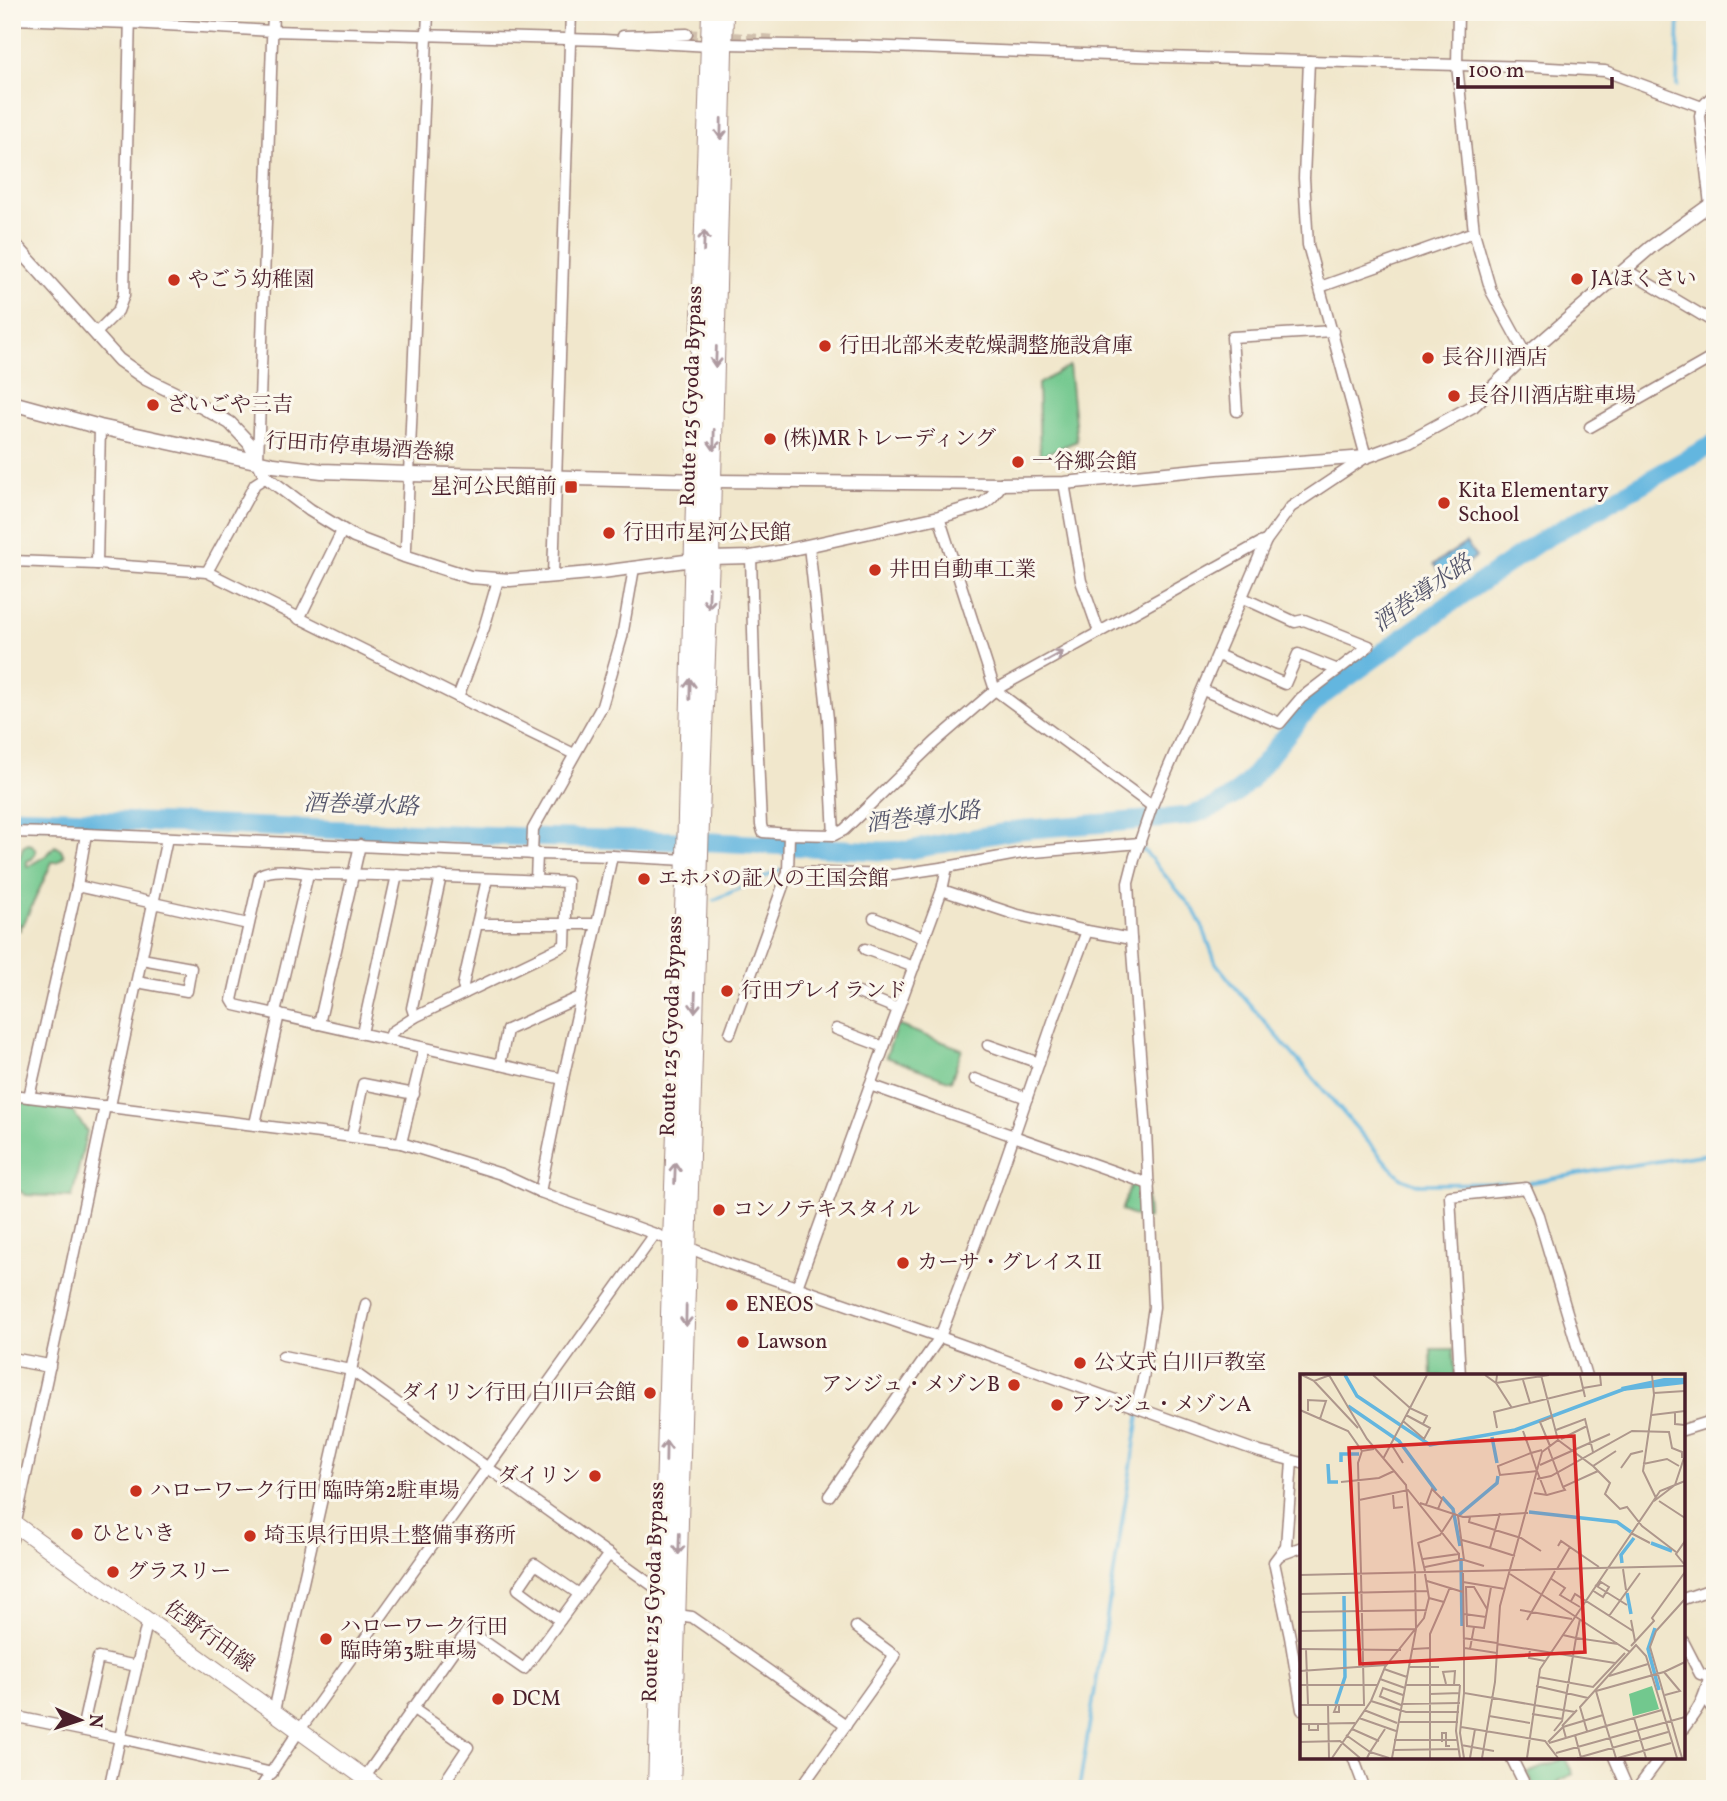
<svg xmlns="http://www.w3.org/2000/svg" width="1727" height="1801" font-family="Vollkorn,'Noto Serif JP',serif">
  <rect width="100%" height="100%" fill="#fbf7ec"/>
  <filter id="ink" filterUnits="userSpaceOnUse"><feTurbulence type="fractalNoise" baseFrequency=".0143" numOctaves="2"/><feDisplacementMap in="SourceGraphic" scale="14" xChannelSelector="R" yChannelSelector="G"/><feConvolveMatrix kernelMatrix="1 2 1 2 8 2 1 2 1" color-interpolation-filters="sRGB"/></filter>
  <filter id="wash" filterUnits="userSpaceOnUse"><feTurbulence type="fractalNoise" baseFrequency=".00686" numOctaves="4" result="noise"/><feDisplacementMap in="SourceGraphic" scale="28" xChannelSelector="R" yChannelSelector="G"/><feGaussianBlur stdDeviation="1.57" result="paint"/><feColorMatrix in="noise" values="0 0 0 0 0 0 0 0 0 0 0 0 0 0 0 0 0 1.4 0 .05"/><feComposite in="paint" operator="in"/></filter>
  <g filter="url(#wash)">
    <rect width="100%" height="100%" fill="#f1e7cc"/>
    <g fill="#72c88e" stroke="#5e745c" stroke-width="2">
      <path d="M1069 366 1077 441 1040 456 1038 384Z"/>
      <path d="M28 844 32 845 36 851 32 859 27 861V867L47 855 55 846 61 849 64 856 57 862H52L23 925 20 924V930L13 929 12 865 20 856 23 847Z"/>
      <path d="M897 1025 962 1049 951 1081 886 1057Z"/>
      <path d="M12 1101 72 1111 87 1131 72 1197 26 1195 12 1186Z"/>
      <path d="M1132 1182 1146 1187 1148 1218 1144 1220 1121 1211Z"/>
      <path d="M1431 1349H1453L1455 1376H1432Z"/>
      <path d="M1565 1758 1573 1774 1558 1781 1559 1785 1551 1789H1535L1528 1773Z"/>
    </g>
    <path fill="#63b6df" stroke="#566a85" stroke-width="2" d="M1466 543 1476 557 1444 578 1434 564Z"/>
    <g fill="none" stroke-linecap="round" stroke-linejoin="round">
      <g stroke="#63b6df" stroke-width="3.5">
        <path d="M1677 86 1679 12"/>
        <path d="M1142 850 1143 849 1194 910 1203 928 1216 963 1239 992 1390 1167 1402 1178 1417 1184 1527 1183 1612 1168 1715 1153"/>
        <path d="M714 900 780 870"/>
        <path d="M1079 1789 1140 1411"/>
      </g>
      <path stroke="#63b6df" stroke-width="19" d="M12 817 528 837 714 842 880 851 909 850 1017 830 1157 819 1188 816 1201 812 1216 806 1233 796 1248 782 1302 716 1322 696 1465 593 1542 540 1715 443"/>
    </g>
  </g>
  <g filter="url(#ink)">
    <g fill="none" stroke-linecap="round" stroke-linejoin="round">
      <path stroke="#d0bfac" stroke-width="10" stroke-dasharray="10 5" stroke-linecap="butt" d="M687 34 776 40"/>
      <defs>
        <g id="minor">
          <path d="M1458 12 1457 65 1474 232 1491 291 1526 355"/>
          <path d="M12 19 130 23 272 31 603 40 710 46"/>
          <path d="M623 36 687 34"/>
          <path d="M723 44 864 46 1164 57 1532 67 1605 71 1702 107"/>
          <path d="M1710 205 1700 116 1702 107 1715 93"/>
          <path d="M1626 270 1715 323"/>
          <path d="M1320 287 1474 232"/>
          <path d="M95 334 118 311 124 295 130 12"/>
          <path d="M1237 411 1232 337 1333 331"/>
          <path d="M1590 427 1715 356"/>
          <path d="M258 460 273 12"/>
          <path d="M1064 483 1081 581 1099 632"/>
          <path d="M939 517 995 690 1152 806"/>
          <path d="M404 556 406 548 428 12"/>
          <path d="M751 557 754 666 761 825 763 832 789 834"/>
          <path d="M12 561 97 564 100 427"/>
          <path d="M97 564 207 572 458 697"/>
          <path d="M207 572 255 484 266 477"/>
          <path d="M553 576 571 12"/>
          <path d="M498 580 484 628 458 697 574 754"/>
          <path d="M299 619 342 531"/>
          <path d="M1218 655 1285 684 1298 654 1338 670"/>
          <path d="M1203 690 1280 723 1301 698 1369 646 1304 620 1295 622 1243 598"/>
          <path d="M12 832 86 834"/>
          <path d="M834 835 844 830 935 742 995 690 1260 543 1266 541"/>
          <path d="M532 854 533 829 602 706 622 637 634 568"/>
          <path d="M788 872 789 834 834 835 828 719 809 546"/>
          <path d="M536 880 537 854"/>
          <path d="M77 886 248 924"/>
          <path d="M942 890 1014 914 1087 931"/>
          <path d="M874 918 924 938"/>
          <path d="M477 924H597"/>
          <path d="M865 949 914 967"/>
          <path d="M137 982 187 991 191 968 142 959"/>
          <path d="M851 990 898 1009"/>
          <path d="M465 993 463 985 487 879"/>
          <path d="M275 1013 308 874"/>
          <path d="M415 1017 412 1008 441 876"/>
          <path d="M319 1024 360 845"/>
          <path d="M836 1029 884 1047"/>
          <path d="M362 1033 397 875"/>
          <path d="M730 1033 788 872 894 875 947 867 1022 853 1140 843"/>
          <path d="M389 1039 392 1032 415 1017 565 945 567 882C485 878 402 875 319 874 301 873 276 866 260 875L232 1000 235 1005 563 1079"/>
          <path d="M988 1045 1039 1063"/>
          <path d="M500 1065 507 1030 580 997"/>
          <path d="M975 1079 1027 1098"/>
          <path d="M870 1085 942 890 947 867"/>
          <path d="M12 1095 401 1143 501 1174 540 1192 655 1234 727 1263 940 1337 1260 1452 1302 1463"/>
          <path d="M29 1097 77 886 86 834 537 854 612 856 686 860"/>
          <path d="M110 1106 167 838"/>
          <path d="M255 1124 279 1014"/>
          <path d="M352 1136 363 1084 414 1094"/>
          <path d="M401 1143 424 1048"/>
          <path d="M540 1192 563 1079 612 856"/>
          <path d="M797 1287 870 1085 1149 1184"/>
          <path d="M283 1356 351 1370 663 1593"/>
          <path d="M1460 1376 1450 1196 1526 1188 1538 1215 1586 1376"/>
          <path d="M1136 1407 1142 1385 1154 1307 1146 1130 1131 939 1128 883 1135 856 1152 806 1266 541 1291 507 1366 457 1308 245 1304 178 1309 61"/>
          <path d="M1683 1430 1715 1420"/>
          <path d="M1292 1461 1286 1546 1274 1562 1290 1637 1302 1710"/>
          <path d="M829 1496 940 1337 992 1199 1055 1016 1087 931 1131 939"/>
          <path d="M12 1540C43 1395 75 1251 105 1106"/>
          <path d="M1280 1555 1302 1547"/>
          <path d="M1683 1599 1715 1588"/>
          <path d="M677 1615 692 1617 846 1725"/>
          <path d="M560 1620 518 1589 535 1564 579 1594"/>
          <path d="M1683 1641 1700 1674 1715 1678"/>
          <path d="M1705 1698 1715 1713"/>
          <path d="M412 1708 468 1747 440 1789"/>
          <path d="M274 1711 366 1304"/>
          <path d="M12 1716 120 1738 148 1619"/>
          <path d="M1683 1729C1697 1711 1704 1701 1709 1678"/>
          <path d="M82 1730 98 1658 137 1666"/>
          <path d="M1353 1757 1365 1789"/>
          <path d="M1511 1757 1527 1789"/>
          <path d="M1614 1757 1628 1789"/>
          <path d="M365 1777 468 1630 524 1669 609 1554"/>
          <path d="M109 1789 120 1738 272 1773"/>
          <path d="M260 1789 299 1731 655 1234"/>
          <path d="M800 1789 895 1656 856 1627"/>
          <path d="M1637 1789 1661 1757"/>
        </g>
        <g id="tertiary">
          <path d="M12 241 119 360 146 379 193 402 230 423 249 443 266 477 310 510 354 537 404 556 470 577 510 580 602 572 693 560"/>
          <path d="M713 481 1001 484 1064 483 1217 468 1366 457 1409 441 1473 406 1526 355 1651 247 1715 201"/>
          <path d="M710 558 751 557 779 552 939 517 983 504 992 496 1001 484"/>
          <path d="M12 1359 49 1366"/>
        </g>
        <path id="secondary" d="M12 403 100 427 274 465 322 471 408 474 704 481"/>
        <path id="primary" d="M12 1522 380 1789"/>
        <g id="trunk">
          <path d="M657 1789 672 1242 686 856 695 503 711 12"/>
          <path d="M671 1789 702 754 710 558 724 12"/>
        </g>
      </defs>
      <use href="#minor" stroke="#9e837c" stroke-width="13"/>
      <use href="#tertiary" stroke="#9e837c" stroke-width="15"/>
      <use href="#secondary" stroke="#9e837c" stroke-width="17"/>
      <use href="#primary" stroke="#9e837c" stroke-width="18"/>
      <use href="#trunk" stroke="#9e837c" stroke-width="20"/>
      <use href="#minor" stroke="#fff" stroke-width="10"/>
      <use href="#tertiary" stroke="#fff" stroke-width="12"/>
      <use href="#secondary" stroke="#fff" stroke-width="14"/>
      <use href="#primary" stroke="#fff" stroke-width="16"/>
      <use href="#trunk" stroke="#fff" stroke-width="18"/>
    </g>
    <defs><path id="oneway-shaft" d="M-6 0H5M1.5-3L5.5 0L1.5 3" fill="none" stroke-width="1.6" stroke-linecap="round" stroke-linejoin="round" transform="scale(1.75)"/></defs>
    <g stroke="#ae9aa0">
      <use href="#oneway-shaft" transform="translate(721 129) rotate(91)"/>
      <use href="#oneway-shaft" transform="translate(704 241) rotate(-88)"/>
      <use href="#oneway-shaft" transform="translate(716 357) rotate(92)"/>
      <use href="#oneway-shaft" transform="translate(714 440) rotate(91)"/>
      <use href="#oneway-shaft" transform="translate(709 598) rotate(92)"/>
      <use href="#oneway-shaft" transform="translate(1054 657) rotate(-29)"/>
      <use href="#oneway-shaft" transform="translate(690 689) rotate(-89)"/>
      <use href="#oneway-shaft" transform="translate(695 1002) rotate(92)"/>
      <use href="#oneway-shaft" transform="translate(675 1173) rotate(-88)"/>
      <use href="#oneway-shaft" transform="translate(686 1316) rotate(91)"/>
      <use href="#oneway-shaft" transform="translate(666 1451) rotate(-89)"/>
      <use href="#oneway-shaft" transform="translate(679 1544) rotate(92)"/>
    </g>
  </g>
  <g fill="#c8321e" stroke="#fbf7ec" stroke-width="2.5">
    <circle cx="1577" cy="279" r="7"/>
    <circle cx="174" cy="280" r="7"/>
    <circle cx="825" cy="346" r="7"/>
    <circle cx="1428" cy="358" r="7"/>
    <circle cx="1454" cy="396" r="7"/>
    <circle cx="153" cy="405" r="7"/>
    <circle cx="770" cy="439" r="7"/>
    <circle cx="1018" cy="462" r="7"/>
    <rect x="564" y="480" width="14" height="14" rx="3.5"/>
    <circle cx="1444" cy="503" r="7"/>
    <circle cx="609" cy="533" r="7"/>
    <circle cx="875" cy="570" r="7"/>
    <circle cx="644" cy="879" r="7"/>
    <circle cx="727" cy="991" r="7"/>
    <circle cx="719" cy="1210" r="7"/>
    <circle cx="903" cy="1263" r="7"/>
    <circle cx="732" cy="1305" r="7"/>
    <circle cx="743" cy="1342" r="7"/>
    <circle cx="1080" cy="1363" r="7"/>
    <circle cx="1014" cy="1385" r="7"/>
    <circle cx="650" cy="1393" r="7"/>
    <circle cx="1057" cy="1405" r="7"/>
    <circle cx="595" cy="1476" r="7"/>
    <circle cx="136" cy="1491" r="7"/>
    <circle cx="77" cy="1534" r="7"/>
    <circle cx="250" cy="1536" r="7"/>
    <circle cx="113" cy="1572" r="7"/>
    <circle cx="326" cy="1639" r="7"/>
    <circle cx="498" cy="1699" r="7"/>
  </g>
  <g text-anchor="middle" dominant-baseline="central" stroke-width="6" stroke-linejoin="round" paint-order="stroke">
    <g font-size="21" fill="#4a1f2b" stroke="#fbf7ec" text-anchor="start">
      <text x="1591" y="279">JAほくさい</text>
      <text x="188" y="280">やごう幼稚園</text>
      <text x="839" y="346">行田北部米麦乾燥調整施設倉庫</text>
      <text x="1442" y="358">長谷川酒店</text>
      <text x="1468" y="396">長谷川酒店駐車場</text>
      <text x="167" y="405">ざいごや三吉</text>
      <text x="784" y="439">(株)MRトレーディング</text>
      <text x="1032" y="462">一谷郷会館</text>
      <text x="557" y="487" text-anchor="end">星河公民館前</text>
      <text x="1458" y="491">Kita Elementary<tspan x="1458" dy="24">School</tspan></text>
      <text x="623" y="533">行田市星河公民館</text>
      <text x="889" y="570">井田自動車工業</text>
      <text x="658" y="879">エホバの証人の王国会館</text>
      <text x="741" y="991">行田プレイランド</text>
      <text x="733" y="1210">コンノテキスタイル</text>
      <text x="917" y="1263">カーサ・グレイスⅡ</text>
      <text x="746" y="1305">ENEOS</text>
      <text x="757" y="1342">Lawson</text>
      <text x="1094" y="1363">公文式 白川戸教室</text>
      <text x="1000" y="1385" text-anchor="end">アンジュ・メゾンB</text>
      <text x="636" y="1393" text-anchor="end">ダイリン行田 白川戸会館</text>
      <text x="1071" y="1405">アンジュ・メゾンA</text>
      <text x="581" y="1476" text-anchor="end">ダイリン</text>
      <text x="150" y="1491">ハローワーク行田 臨時第2駐車場</text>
      <text x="91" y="1534">ひといき</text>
      <text x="264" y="1536">埼玉県行田県土整備事務所</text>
      <text x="127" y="1572">グラスリー</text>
      <text x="340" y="1627">ハローワーク行田<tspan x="340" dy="24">臨時第3駐車場</tspan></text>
      <text x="512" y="1699">DCM</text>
    </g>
    <g font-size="21" fill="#4a1f2b" stroke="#fbf7ec">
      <text transform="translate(692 396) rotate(-88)">Route 125 Gyoda Bypass</text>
      <text transform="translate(360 448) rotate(4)">行田市停車場酒巻線</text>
      <text transform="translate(672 1026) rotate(-88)">Route 125 Gyoda Bypass</text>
      <text transform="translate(654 1592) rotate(-88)">Route 125 Gyoda Bypass</text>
      <text transform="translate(209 1637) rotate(36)">佐野行田線</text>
    </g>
    <g font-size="23" font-style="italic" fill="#53546a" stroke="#fbf7ec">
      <text transform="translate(1423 594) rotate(-35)">酒巻導水路</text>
      <text transform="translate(361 806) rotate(2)">酒巻導水路</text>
      <text transform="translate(923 818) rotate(-7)">酒巻導水路</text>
    </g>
  </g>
  <g transform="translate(1300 1374)">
    <rect width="385" height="385" fill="#f1e7cc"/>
    <path d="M352 312 359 335 333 342 329 320Z" fill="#72c88e"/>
    <path d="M364 4H385V10L323 17 321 13Z" fill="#63b6df"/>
    <path fill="none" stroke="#63b6df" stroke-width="3.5" d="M45 1 57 22 130 71 215 56 327 14M48 32 99 67 136 117M192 63 197 89M41 88V80H59M28 90 29 108H38M142 123 153 135 160 172M229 138 317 148 331 158M159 141 197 109 198 102M351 169 372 177M161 184 162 252M322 189 321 181 334 164M327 219 331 240M355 254 348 275 359 316M36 330 45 303 44 222"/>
    <path fill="none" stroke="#ae978c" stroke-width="2" d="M2 1 14 7 30 1M29 1 67 65 106 111 115 198M73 1 110 34 127 1M185 1 196 9 197 1M280 1 285 23M352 1 354 21 343 97 356 124M223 6 230 29M14 7 58 54M196 9 249 1M196 9 212 34M283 14 301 11 300 1M354 19 385 17M0 36 48 57 62 77 74 75M8 37V26L26 27 20 45M375 39V50L385 51M352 41 385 37M103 47 124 65 130 54 106 41M197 54 194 38 283 16M256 56 285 45 293 78M223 57 231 79 198 92 200 101 237 97 246 120M261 65 287 52M258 66 293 92 316 77M91 70 103 89M250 72 240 48 252 43M248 73 263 113 298 97M83 85 110 34 127 42 123 50M343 90 367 85 379 92M240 91 310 60M293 92 310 109 305 120 320 135 327 133 342 152 376 178M321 94 331 80 343 77M237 97 231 79 242 76M237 105 251 102 332 57 369 58 372 74 382 78V84M41 108 79 104 94 97M234 119 247 121 265 116 263 113M93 121 94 134 103 133M59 126 108 116 159 180M354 127 375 111 384 84M359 127 385 144M120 129 163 143 228 139M126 131 132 115 142 125 138 135M200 139 190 174 215 182M158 142 164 186 184 192M170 143 169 148 221 164 241 177M331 159 350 169M162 166 190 174M118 168 125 197M118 169 140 161 153 141M258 172 261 167 299 193M123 185 159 180V186H164M384 190 376 180 385 167M125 193 159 186M257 195 270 173M323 195 326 216M61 199 58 89 62 77M163 199 164 274 197 279M210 200 330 278M0 201 385 192M61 201 64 330M250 204 265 214 260 221 280 233M127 207 163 218M163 208 205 215M295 211 327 231M292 216 303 223 309 213 301 208 298 212M0 220 128 217M129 224 144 228 150 213M271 227 275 220 333 257M187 235 174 213H166L167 252 184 254 191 213M220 236 272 245M0 238 127 236M164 240 186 243M309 242 340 199M280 245 276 264 318 270M227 246 255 197M331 246 335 267M0 257 115 255M163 264 197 269M197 270 315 289M331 272 354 247 352 244 385 198M130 274V260L144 228M164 274V319L275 338M0 275 101 276M6 275 8 331M113 275 130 274V293H139M170 275 174 253M230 275 229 284 245 287M109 293H130V384M84 295 107 303M0 297 86 291M364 298 385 288M309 302 348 290M238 303 293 313 325 279M80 305 105 314M146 310 143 298 155 297 154 311M0 311H78M106 311H160M160 311 156 357 160 384M236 312 288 324M296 317 364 298 380 317 365 321M164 319 160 359 164 384M130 320 160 319M79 322 101 331M80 322 83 314 103 321M71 327 106 338H159M37 330 34 338H39V330M101 330 160 329M0 331H65M28 331 29 384M64 336 97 349M232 340 263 345M189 342 230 349M59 344 96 357M334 344 346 384M99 348H158M0 350 55 349M9 350V356H18V349M262 352 277 336M161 353 245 367 258 384M52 355 79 367M85 355 70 378 89 384M254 357 262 347 276 264 263 261M287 357 280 333 336 271 346 282 377 384M46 361 70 378 67 384M275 361 281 384M266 364 263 353 303 341M94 366H157M0 368 40 367 60 384M142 368V359H146V372H150M248 368 263 353M249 369 306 352 296 317M161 371 194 377M93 376 158 375M256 379 385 343M32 384 71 327 85 293 124 244 129 224 125 200M92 384 116 255 115 198M170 384 175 355M182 384 195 308 200 232 242 78 258 66 241 1M227 384 240 295 360 117 385 107M277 384 368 358M316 384 306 352 362 336M318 384 371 369M382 384 350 273 356 257 385 225"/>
    <path fill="#d62828" fill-opacity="0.15" stroke="#d62828" stroke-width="3.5" d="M274 62 285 278 60 290 49 74Z"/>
    <rect width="385" height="385" fill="none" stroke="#4a1f2b" stroke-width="3.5"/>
  </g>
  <rect width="1727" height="1801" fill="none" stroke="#fbf7ec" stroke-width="42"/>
  <g transform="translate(80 1720) rotate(93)" stroke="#fbf7ec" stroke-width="5" paint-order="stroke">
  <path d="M0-5L12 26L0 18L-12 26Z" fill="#4a1f2b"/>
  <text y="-10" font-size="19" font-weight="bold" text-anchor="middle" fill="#4a1f2b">N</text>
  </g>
  <path d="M1458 77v10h154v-10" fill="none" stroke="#4a1f2b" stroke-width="3.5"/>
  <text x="1468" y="77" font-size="21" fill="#4a1f2b" stroke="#fbf7ec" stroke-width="5" paint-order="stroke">100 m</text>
</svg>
